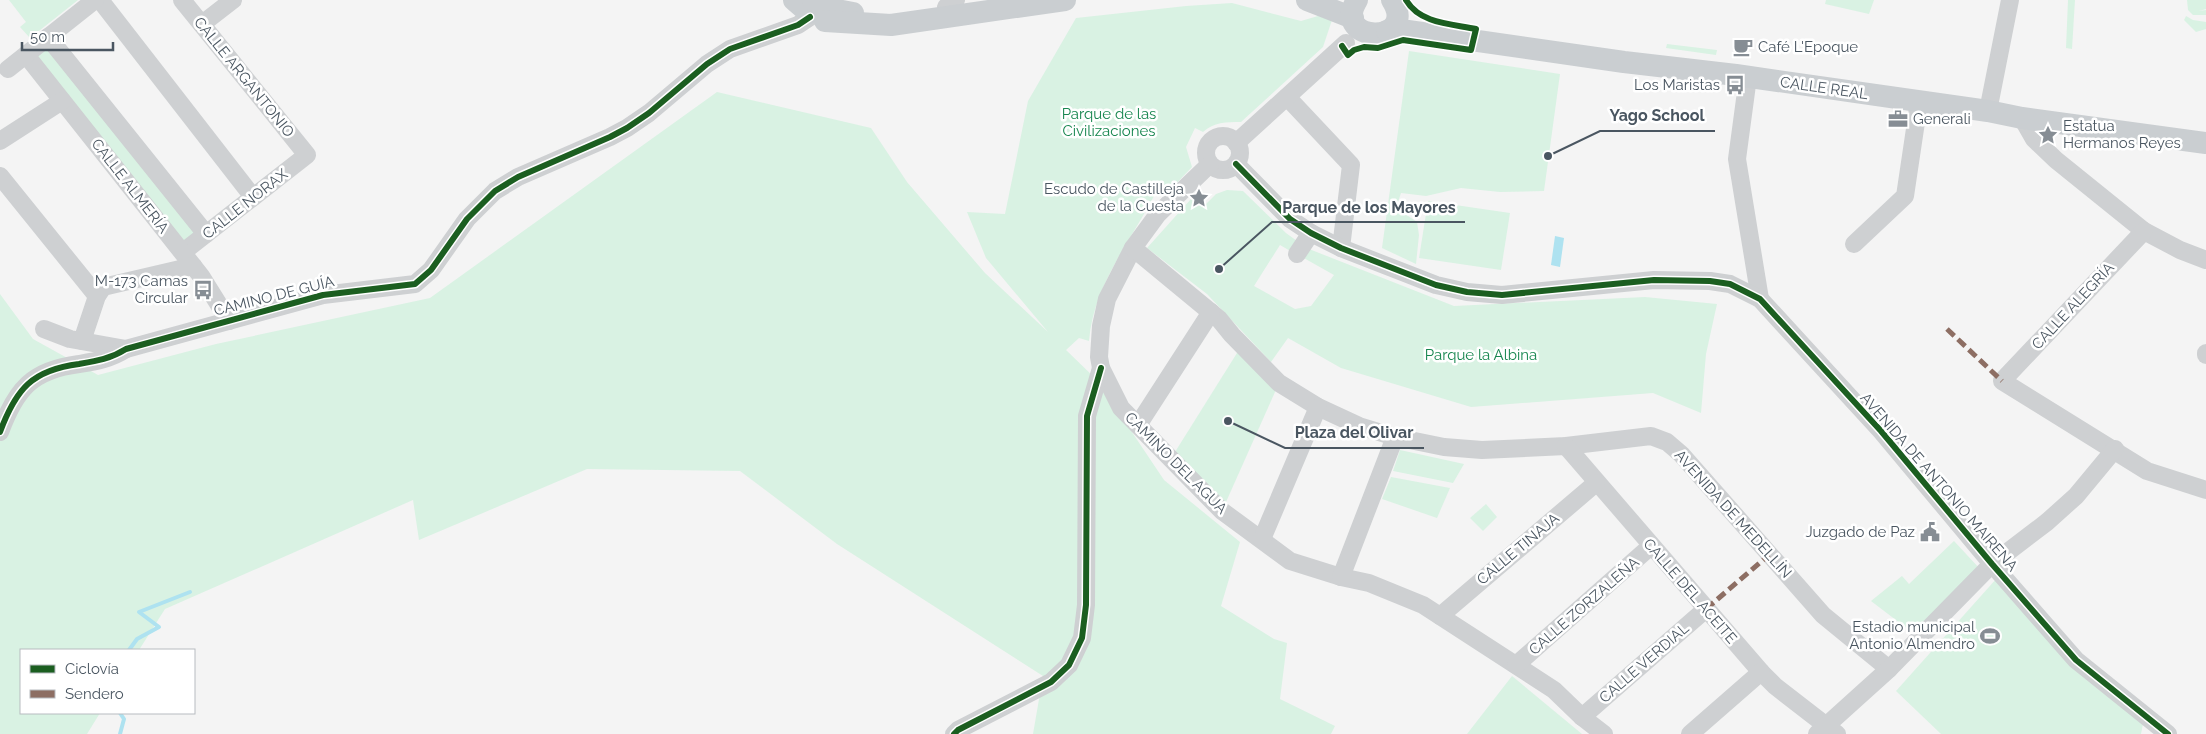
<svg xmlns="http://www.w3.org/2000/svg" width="2206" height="734" font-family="Raleway,sans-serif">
  <rect width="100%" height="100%" fill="#f4f4f4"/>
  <g fill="#d9f2e3">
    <path d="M9 0H78L30 38 20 27 26 22Z"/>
    <path d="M1826 0H1874L1869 14 1825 4Z"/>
    <path d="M2068 0H2075L2072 49 2066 48Z"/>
    <path d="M2187 0H2206V9L2199 11 2206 10V15H2193L2188 10Z"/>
    <path d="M1232 3 1301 21 1318 16 1332 20 1323 47 1241 122C1226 122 1214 122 1203 132L1195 128 1186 147 1192 167 1171 189 1160 184C1135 237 1094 281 1089 341L1079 338 1066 350 1097 380 1164 480 1240 542 1221 606 1274 639 1287 643 1280 699 1335 726 1331 734H1033L1043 676 837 544 740 471 587 469 419 540 413 500 165 609 139 650H21V713H100L87 734H0V294L33 339 98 375 216 344 430 298 717 92 871 128 907 182 985 273 1048 332 986 258 967 212 1005 214 1028 101 1076 18 1186 6Z"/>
    <path d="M2186 16 2193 20 2206 22V29L2196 32 2184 20Z"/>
    <path d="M1667 44 1717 50 1716 55 1666 48Z"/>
    <path d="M48 45 197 231 184 242 34 56Z"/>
    <path d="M1409 51 1560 74 1544 191 1500 192 1461 188 1426 196 1401 193 1396 208 1417 222 1419 235 1416 264 1382 248Z"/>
    <path d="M1227 190 1243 191 1286 233 1297 241 1292 252 1280 245 1254 286 1295 309 1311 306 1334 275 1302 257 1309 249 1454 306 1645 297 1717 304 1706 354 1701 413 1653 393 1471 407 1341 368 1288 338 1271 362 1207 294 1147 248 1191 199 1205 205 1216 194Z"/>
    <path d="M1428 201 1510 213 1501 270 1419 258Z"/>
    <path d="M1242 345 1279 383 1222 511 1170 460Z"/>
    <path d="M1400 450 1464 464 1453 483 1393 471Z"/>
    <path d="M1391 477 1450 488 1437 518 1382 499Z"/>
    <path d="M1486 504 1497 517 1483 531 1470 518Z"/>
    <path d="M1954 541 1980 569 1913 633 1871 601 1902 576 1909 584Z"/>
    <path d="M1997 578 2143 724 2141 734H1941L1896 691Z"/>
    <path d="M1512 676 1582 734H1467Z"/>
  </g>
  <path fill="#aee2f0" d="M1555 236 1564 238 1560 267 1551 265Z"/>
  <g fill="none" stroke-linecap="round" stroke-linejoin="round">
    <g stroke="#aee2f0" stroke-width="4">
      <path d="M129 650 137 639 159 627 139 612 190 592"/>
      <path d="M120 713 124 719 120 734"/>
    </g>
    <g stroke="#ced0d2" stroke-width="18">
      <path d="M100 0 253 197"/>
      <path d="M182 0 307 155 183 252"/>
      <path d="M946 7 956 0"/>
      <path d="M202 24 233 0"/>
      <path d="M48 37 206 234"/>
      <path d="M26 55 201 276 229 321"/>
      <path d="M8 69 95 0"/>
      <path d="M1748 77 1737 159 1760 299"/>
      <path d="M1287 97 1351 165 1341 248"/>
      <path d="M1988 111 2010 0"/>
      <path d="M2022 118 2034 139 2056 160 2144 231 2180 250 2206 260"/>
      <circle cx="1223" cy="153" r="17"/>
      <path d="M0 141 62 101"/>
      <path d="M1236 143 1346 43"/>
      <path d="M1210 164 1158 214 1133 248 1107 299 1101 326 1099 357 1101 368 1121 408 1222 511 1290 561 1341 577 1369 583 1423 605 1554 690 1582 717 1604 734"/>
      <path d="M1236 164 1290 219 1311 233 1341 248 1436 285 1467 292 1502 295 1654 280 1710 281 1730 284 1760 299 1881 431 1992 564 2076 660 2168 734"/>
      <path d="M0 176 97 296"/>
      <path d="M2144 231 2002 381 2147 471 2206 490"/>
      <path d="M1854 244 1905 196 1919 102"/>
      <path d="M1133 248 1219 319 1232 335 1279 383 1318 407 1359 426 1395 437 1444 447 1482 450 1566 446 1651 436 1667 442 1681 454 1823 615 1889 669"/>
      <path d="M1297 254 1311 233"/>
      <path d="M44 329 70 339 126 349"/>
      <path d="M82 341 97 296 103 287 193 266"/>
      <path d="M2206 353V355"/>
      <path d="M1138 425 1211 312"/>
      <path d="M0 432C16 389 32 370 79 364 97 361 110 359 126 349L323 295 415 284 431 270 467 219 495 191 518 177 610 137 627 128 649 113 707 64 730 49 798 25 810 17"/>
      <path d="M1566 446 1761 672 1775 686 1837 734"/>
      <path d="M1262 539 1318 407"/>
      <path d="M1341 577 1395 437"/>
      <path d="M1440 616 1596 483"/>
      <path d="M1516 665 1651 546"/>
      <path d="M1582 717 1706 609"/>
      <path d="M954 734 958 730 1051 682 1069 665 1082 638 1086 605 1087 416 1101 368"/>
      <path d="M1690 734 1761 672"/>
      <path d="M1817 734 1889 669 1992 564 2047 522 2076 496 2115 449"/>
    </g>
    <g stroke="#caced1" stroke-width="22">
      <path d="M794 0 809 13"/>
      <path d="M813 0 826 8 853 13"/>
      <path d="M1307 0 1353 18"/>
      <path d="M1357 0C1330 44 1420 45 1392 0"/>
      <path d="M825 21 891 25 1065 0"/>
      <path d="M1387 31H1408L1624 62 1736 75 1988 111 2022 118 2206 143"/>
    </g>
    <g stroke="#8d6e63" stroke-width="5" stroke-dasharray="10 5" stroke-linecap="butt">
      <path d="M1947 329 2002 381"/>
      <path d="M1706 609 1769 555"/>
    </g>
    <defs>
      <g id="cycleway">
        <path d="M1342 46 1348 55 1354 50 1364 47 1378 48 1403 40 1471 50 1476 29C1452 24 1420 24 1406 0"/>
        <path d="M1236 164 1290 219 1311 233 1341 248 1436 285 1467 292 1502 295 1654 280 1710 281 1730 284 1760 299 1881 431 1992 564 2076 660 2168 734"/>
        <path d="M0 432C16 389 32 370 79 364 97 361 110 359 126 349L323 295 415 284 431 270 467 219 495 191 518 177 610 137 627 128 649 113 707 64 730 49 798 25 810 17"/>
        <path d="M954 734 958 730 1051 682 1069 665 1082 638 1086 605 1087 416 1101 368"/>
      </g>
    </defs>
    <use href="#cycleway" stroke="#fff" stroke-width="9"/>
    <use href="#cycleway" stroke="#1b5e20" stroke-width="6"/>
  </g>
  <defs>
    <symbol id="cafe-bare" viewBox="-9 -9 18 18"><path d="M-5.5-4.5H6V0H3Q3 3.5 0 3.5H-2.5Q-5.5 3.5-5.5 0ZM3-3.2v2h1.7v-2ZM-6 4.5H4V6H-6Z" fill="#868d94" stroke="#fff" stroke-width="2.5" paint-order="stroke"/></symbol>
    <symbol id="bus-bare" viewBox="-9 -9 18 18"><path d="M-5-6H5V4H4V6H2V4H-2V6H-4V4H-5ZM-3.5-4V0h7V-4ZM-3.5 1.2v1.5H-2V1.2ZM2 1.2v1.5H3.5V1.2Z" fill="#868d94" stroke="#fff" stroke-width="2.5" paint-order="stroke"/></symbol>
    <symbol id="office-bare" viewBox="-9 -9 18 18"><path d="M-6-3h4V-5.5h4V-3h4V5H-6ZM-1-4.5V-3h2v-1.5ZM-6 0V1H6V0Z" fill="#868d94" stroke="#fff" stroke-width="2.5" paint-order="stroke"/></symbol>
    <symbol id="sight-bare" viewBox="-9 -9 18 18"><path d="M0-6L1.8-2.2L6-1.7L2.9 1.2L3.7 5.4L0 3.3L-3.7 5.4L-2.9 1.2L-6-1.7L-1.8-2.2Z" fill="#868d94" stroke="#fff" stroke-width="2.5" paint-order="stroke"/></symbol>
    <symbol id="civic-bare" viewBox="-9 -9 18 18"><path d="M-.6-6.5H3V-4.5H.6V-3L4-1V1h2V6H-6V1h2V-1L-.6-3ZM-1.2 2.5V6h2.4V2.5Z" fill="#868d94" stroke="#fff" stroke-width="2.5" paint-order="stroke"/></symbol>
    <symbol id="stadium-bare" viewBox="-9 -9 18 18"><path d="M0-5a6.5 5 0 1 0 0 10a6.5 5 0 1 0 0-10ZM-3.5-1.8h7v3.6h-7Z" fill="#868d94" stroke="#fff" stroke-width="2.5" paint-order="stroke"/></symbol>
  </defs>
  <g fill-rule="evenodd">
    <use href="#cafe-bare" x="1729" y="33" width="28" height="28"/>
    <use href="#bus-bare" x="1721" y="71" width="28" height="28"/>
    <use href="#office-bare" x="1884" y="105" width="28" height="28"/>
    <use href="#sight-bare" x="2034" y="121" width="28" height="28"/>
    <use href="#sight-bare" x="1185" y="184" width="28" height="28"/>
    <use href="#bus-bare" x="189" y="276" width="28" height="28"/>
    <use href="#civic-bare" x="1916" y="518" width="28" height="28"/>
    <use href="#stadium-bare" x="1976" y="622" width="28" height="28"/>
  </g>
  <g text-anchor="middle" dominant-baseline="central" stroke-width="5" stroke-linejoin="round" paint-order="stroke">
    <g font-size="15" fill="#4a5661" stroke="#fff" text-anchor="end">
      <text x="1758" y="47" text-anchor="start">Café L'Epoque</text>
      <text x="1720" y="85">Los Maristas</text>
      <text x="1913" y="119" text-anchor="start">Generali</text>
      <text x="2063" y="126" text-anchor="start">Estatua<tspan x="2063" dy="17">Hermanos Reyes</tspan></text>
      <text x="1184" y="189">Escudo de Castilleja<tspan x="1184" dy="17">de la Cuesta</tspan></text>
      <text x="188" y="281">M-173 Camas<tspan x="188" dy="17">Circular</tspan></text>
      <text x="1915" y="532">Juzgado de Paz</text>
      <text x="1975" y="627">Estadio municipal<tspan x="1975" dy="17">Antonio Almendro</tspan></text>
    </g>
    <g font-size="15" fill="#4a5661" stroke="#fff">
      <text transform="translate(244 77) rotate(51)">CALLE ARGANTONIO</text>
      <text transform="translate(1824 88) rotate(8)">CALLE REAL</text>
      <text transform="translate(130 186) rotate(52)">CALLE ALMERÍA</text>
      <text transform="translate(245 204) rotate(-38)">CALLE NORAX</text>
      <text transform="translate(274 296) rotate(-14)">CAMINO DE GUÍA</text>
      <text transform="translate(2073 306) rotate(-47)">CALLE ALEGRÍA</text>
      <text transform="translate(1176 463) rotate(45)">CAMINO DEL AGUA</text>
      <text transform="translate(1939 482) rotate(49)">AVENIDA DE ANTONIO MAIRENA</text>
      <text transform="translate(1733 514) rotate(48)">AVENIDA DE MEDELLÍN</text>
      <text transform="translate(1518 549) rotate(-40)">CALLE TINAJA</text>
      <text transform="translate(1690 591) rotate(49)">CALLE DEL ACEITE</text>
      <text transform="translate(1584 606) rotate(-41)">CALLE ZORZALEÑA</text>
      <text transform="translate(1644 663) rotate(-41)">CALLE VERDIAL</text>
    </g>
    <g font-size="15" fill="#17864f" stroke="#fff">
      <text x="1109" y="114">Parque de las<tspan x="1109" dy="17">Civilizaciones</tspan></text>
      <text x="1481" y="355">Parque la Albina</text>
    </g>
  </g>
  <path fill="none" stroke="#4a5661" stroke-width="2" d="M1548 156L1600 131H1715M1219 269L1272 222H1465M1228 421L1285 448H1424"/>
  <g fill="#4a5661" stroke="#fff" stroke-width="2">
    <circle cx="1548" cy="156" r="5"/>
    <circle cx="1219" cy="269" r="5"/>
    <circle cx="1228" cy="421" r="5"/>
  </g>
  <g font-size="16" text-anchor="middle" font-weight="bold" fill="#4a5661" stroke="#fff" stroke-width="5" stroke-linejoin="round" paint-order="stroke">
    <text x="1657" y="121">Yago School</text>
    <text x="1369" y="213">Parque de los Mayores</text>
    <text x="1354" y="438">Plaza del Olivar</text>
  </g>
  <rect x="20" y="649" width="175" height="65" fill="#ffffff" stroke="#b7bbc0"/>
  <rect x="30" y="665" width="25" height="8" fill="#1b5e20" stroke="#b7bbc0"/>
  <text x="65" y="674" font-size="15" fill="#4a5661">Ciclovía</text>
  <rect x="30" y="690" width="25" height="8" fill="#8d6e63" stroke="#b7bbc0"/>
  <text x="65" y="699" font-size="15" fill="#4a5661">Sendero</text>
  <path d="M22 42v8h91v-8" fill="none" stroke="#4a5661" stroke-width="2.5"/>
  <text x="30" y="42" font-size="15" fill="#4a5661" stroke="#ffffff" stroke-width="4" paint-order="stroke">50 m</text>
</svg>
